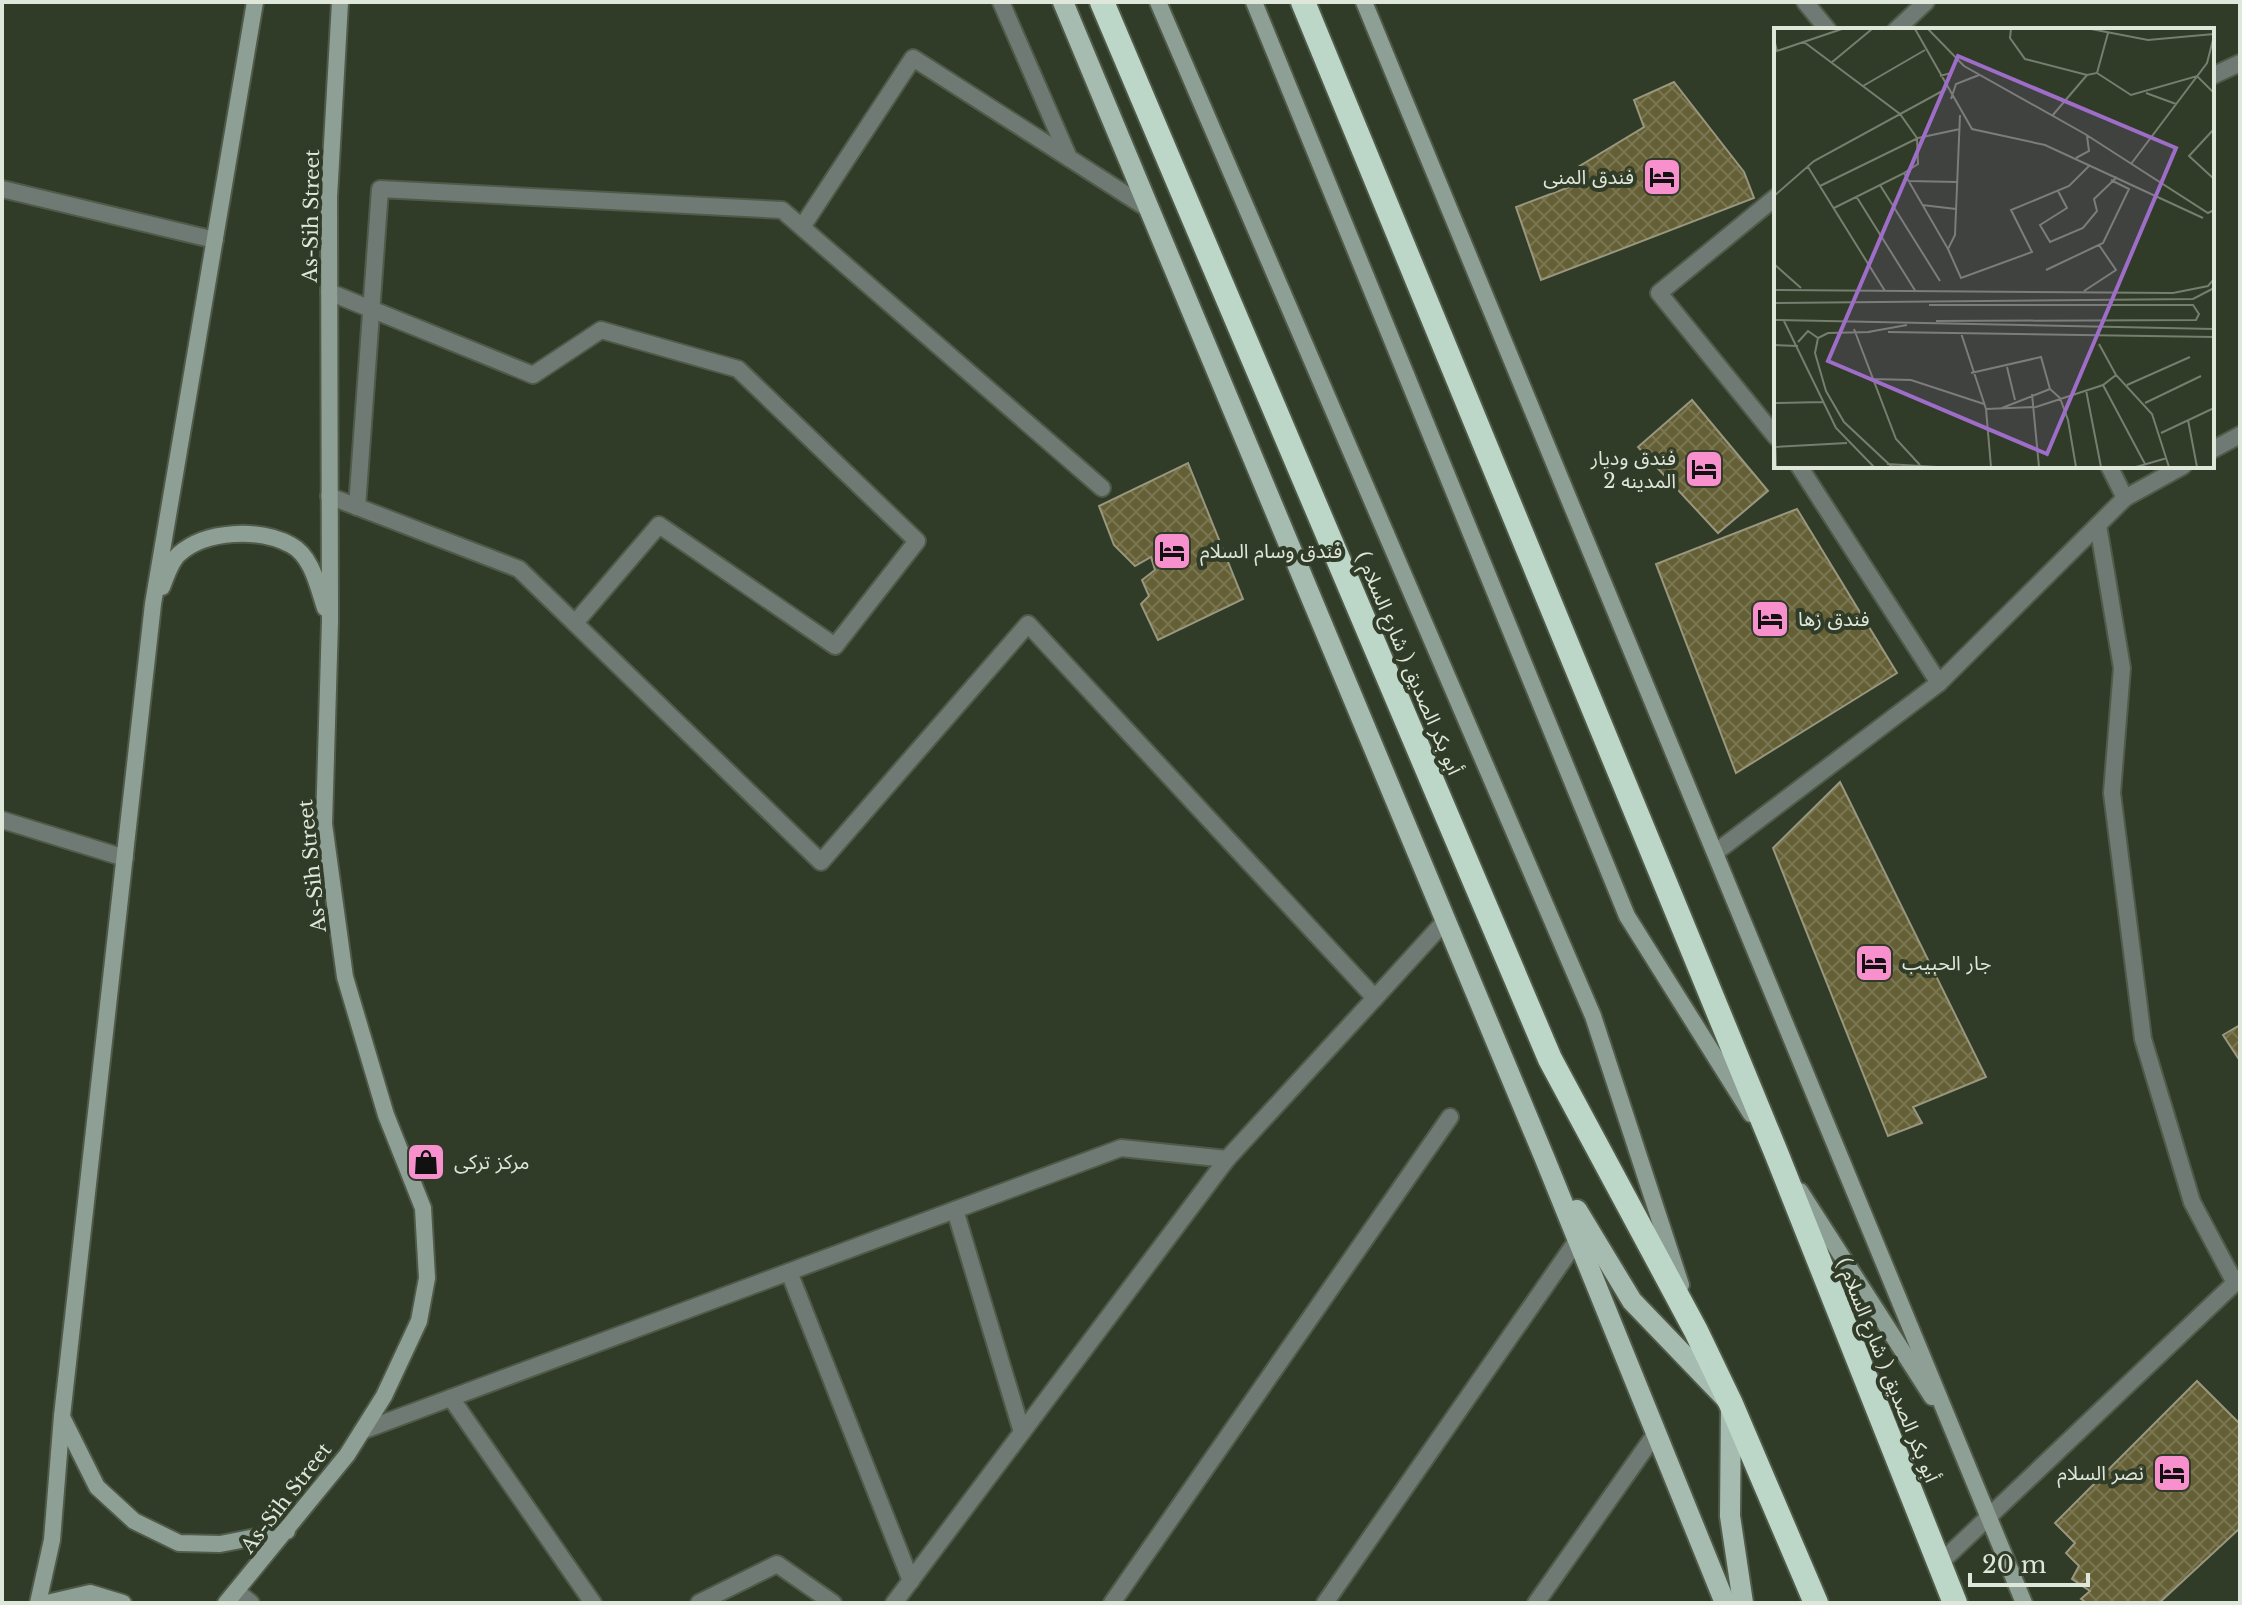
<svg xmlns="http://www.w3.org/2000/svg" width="2242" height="1605" font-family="'Libre Baskerville','Noto Sans Arabic',serif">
  <defs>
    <pattern id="building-cross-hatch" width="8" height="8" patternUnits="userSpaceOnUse" patternTransform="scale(2)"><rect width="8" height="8" fill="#645f35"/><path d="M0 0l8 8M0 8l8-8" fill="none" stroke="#7a7652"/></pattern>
  </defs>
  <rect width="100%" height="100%" fill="#303b28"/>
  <g fill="url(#building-cross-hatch)" stroke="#99977e" stroke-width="2">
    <path d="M1674 82 1744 172 1754 198 1541 280 1516 207 1580 183 1578 167 1644 127 1634 100Z"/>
    <path d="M1692 400 1768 491 1718 533 1638 447Z"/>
    <path d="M1188 463 1243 599 1158 640 1141 604 1149 596 1142 580 1155 570 1151 557 1135 566 1114 545 1099 506Z"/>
    <path d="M1797 509 1897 673 1736 773 1656 564Z"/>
    <path d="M1840 782 1986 1077 1913 1107 1922 1123 1888 1136 1773 848Z"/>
    <path d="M2240 1025V1061L2223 1035Z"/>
    <path d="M2197 1381 2240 1424V1528L2159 1603H2087L2081 1599 2090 1591 2072 1579 2079 1566 2066 1553 2075 1543 2055 1523Z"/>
  </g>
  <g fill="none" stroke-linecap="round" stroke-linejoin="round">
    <defs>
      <g id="street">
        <path d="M1001 2 1069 158"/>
        <path d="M1805 2 1828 30"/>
        <path d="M1896 30 1926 2"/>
        <path d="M2212 76 2240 63"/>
        <path d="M2 189 215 240"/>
        <path d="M1776 197 1659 293 1776 437"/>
        <path d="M802 227 913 58 1150 210"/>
        <path d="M329 292 533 375 601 330 738 369 917 541 835 646 659 525 575 623"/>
        <path d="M2212 450 2240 435"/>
        <path d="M1799 466 1939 683"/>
        <path d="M2109 466 2125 498"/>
        <path d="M329 496 519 569 821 862 1028 624 1375 998 1227 1159"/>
        <path d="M357 507 380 189 782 210 1102 488"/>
        <path d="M2098 525 2122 668 2112 793 2143 1039 2192 1202 2235 1283"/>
        <path d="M2 820 125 858"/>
        <path d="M1716 852 1939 683 2125 498 2183 466"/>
        <path d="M1375 998 1446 920"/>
        <path d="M955 1210 1022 1432"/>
        <path d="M789 1272 911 1581"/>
        <path d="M451 1398 593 1603"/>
        <path d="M362 1431 1121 1148 1227 1159 894 1603"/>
        <path d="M1939 1564 2240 1278"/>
        <path d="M236 1591 251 1603"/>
        <path d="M699 1603 777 1564 833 1603"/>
        <path d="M1112 1603 1450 1117"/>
        <path d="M1325 1603 1578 1239"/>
        <path d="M1536 1603 1656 1433"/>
      </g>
      <g id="secondary">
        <path d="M1158 2 1593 1016 1681 1285"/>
        <path d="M1254 2 1627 916 1751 1114"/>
        <path d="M1364 2 2024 1603"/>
        <path d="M162 587C166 577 171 561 179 554 206 530 259 528 291 545 312 556 318 587 325 608"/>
        <path d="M1800 1191 1932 1397"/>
        <path d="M62 1417 97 1487 134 1521 179 1543 220 1544 287 1531"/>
        <path d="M38 1603 52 1540 62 1416 153 604 255 2"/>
        <path d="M47 1603 90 1593 123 1603"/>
        <path d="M226 1603 347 1455 384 1396 419 1321 427 1278 423 1208 386 1115 345 977 324 824 330 621 329 197 340 2"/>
      </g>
      <g id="primary">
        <path d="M1063 2 1545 1159 1725 1603"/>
        <path d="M1577 1210 1632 1301 1731 1404 1730 1516 1743 1603"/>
      </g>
      <g id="highway">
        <path d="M1102 2 1550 1059 1696 1331 1731 1404 1816 1603"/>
        <path d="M1303 2 1777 1155 1955 1603"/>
      </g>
    </defs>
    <use href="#street" stroke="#505a48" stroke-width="20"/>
    <use href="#secondary" stroke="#505a48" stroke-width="20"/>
    <use href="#primary" stroke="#505a48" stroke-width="24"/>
    <use href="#highway" stroke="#505a48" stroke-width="28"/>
    <use href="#street" stroke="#6f7a74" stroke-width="16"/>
    <use href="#secondary" stroke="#8ea096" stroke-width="16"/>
    <use href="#primary" stroke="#a6bcb0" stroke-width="20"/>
    <use href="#highway" stroke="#bcd7c8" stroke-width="24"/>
  </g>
  <defs>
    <symbol id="hotel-square" viewBox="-11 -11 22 22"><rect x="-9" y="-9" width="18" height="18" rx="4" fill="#f790cd" stroke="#303b28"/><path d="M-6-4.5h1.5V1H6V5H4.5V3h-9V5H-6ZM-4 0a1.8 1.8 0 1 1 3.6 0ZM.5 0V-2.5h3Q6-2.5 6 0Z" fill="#111"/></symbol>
    <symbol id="shop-square" viewBox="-11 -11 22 22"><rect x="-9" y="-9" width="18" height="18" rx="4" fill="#f790cd" stroke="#303b28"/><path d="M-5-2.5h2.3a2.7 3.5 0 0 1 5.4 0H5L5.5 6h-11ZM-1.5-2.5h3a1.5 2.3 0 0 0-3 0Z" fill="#111"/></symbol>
  </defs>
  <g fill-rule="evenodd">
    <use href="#hotel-square" x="1640" y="155" width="44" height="44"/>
    <use href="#hotel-square" x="1682" y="447" width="44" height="44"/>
    <use href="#hotel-square" x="1150" y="529" width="44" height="44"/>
    <use href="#hotel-square" x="1748" y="597" width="44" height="44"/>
    <use href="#hotel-square" x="1852" y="941" width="44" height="44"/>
    <use href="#shop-square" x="404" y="1140" width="44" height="44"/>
    <use href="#hotel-square" x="2150" y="1451" width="44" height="44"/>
  </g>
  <g text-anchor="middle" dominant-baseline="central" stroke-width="8" stroke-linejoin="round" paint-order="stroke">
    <g font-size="20" fill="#dfe6da" stroke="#303b28" text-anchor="start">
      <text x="1634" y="177" text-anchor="end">فندق المنى</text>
      <text x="1676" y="458" text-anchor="end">فندق وديار<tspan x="1676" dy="23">المدينه 2</tspan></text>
      <text x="1200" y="551">فندق وسام السلام</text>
      <text x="1798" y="619">فندق زها</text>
      <text x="1902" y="963">جار الحبيب</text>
      <text x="454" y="1162">مركز تركى</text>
      <text x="2144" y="1473" text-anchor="end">نصر السلام</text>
    </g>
    <g font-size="20" fill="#dfe6da" stroke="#303b28">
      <text transform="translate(311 216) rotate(-89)">As-Sih Street</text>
      <text transform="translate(1409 663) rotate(67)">( شارع السلام ) أبو بكر الصديق</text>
      <text transform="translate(312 866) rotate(-96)">As-Sih Street</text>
      <text transform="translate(1888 1370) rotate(68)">( شارع السلام ) أبو بكر الصديق</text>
      <text transform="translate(286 1498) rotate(-52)">As-Sih Street</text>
    </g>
  </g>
  <g transform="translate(1774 28)">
    <rect width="440" height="440" fill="#303b28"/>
    <path fill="none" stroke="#767f6f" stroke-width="2" d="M141 1 198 101 271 117 429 190M154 1 190 38 311 106 434 185 440 182M237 1 236 10 251 31 313 47 323 45 334 5M317 1 374 12 440 6M359 1H426M0 11 3 23 68 1M30 14 126 86 143 110 144 136 130 145M57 35 98 1M323 45 357 67 423 48 440 65M166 48 177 45 182 33M89 58 151 22M372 65 402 76M177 71 182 56 205 47M278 88 313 47M440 101 415 128 440 151M302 130 315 123 313 108M357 136 433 35 440 8M34 139 111 263M134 153 184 154M106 157 166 253M46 158 144 110 186 101M284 163 293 180 266 197 276 214 309 200 323 183 320 171 343 149M0 168 40 133 172 61M82 168 142 264M148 177 182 181M60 180 130 145 174 221 181 207 186 87M174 221 187 250 258 224 237 182 295 158 316 137M0 236 27 260M272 242 329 215 355 161 337 152M0 262 399 265 434 258 440 251M310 263 342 242 325 217M0 275 419 271 440 260M155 277H419L425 286 422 292 162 293M0 292 440 301M10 293 62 400 100 439M80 301 122 411 146 437M94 304 133 297M97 304 54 305 44 310 41 325 52 363 70 394 118 439M114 304 440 309M187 305 212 381 217 439M24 314 34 303 44 310M325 316 342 347 378 386 395 439M0 317 24 318M233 339 241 372M197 345 267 329 276 361 286 370 294 392 302 439M98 351 137 352 210 376M329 357 371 436M353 357 416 329M312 362 327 439M258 366 265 439M0 375 49 374M371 375 427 348M0 380 2 439M228 380 276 361M212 381 262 379 329 357 342 347M414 392 423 439M387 405 440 380M0 419 73 415M113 436 163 439M362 439 393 430"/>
    <path fill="#9e6dc8" fill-opacity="0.15" stroke="#9e6dc8" stroke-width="4" d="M184 28 402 120 273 426 54 333Z"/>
    <rect width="440" height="440" fill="none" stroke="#dfe6da" stroke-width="4"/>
  </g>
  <rect width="2242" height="1605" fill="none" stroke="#dfe6da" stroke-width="8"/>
  <path d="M1970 1573v12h118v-12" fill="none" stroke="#dfe6da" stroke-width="4"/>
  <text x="1982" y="1573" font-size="24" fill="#dfe6da" stroke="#303b28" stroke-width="6" paint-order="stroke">20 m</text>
</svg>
